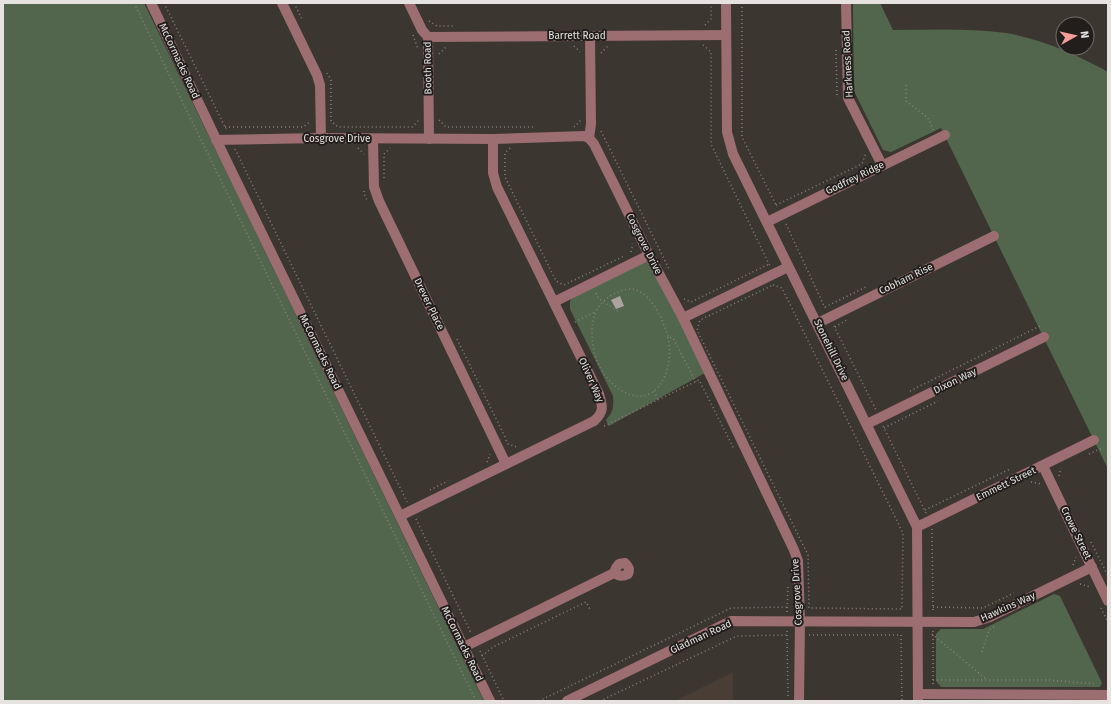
<svg xmlns="http://www.w3.org/2000/svg" width="1111" height="704" font-family="'Fira Sans',sans-serif">
  <rect width="100%" height="100%" fill="#3c3631"/>
  <path fill="#4a3d35" d="M733 672V701H675Z"/>
  <g fill="#52664e">
    <path d="M3 3H144L484 701H3Z"/>
    <path d="M853 3H880L893 30C930 30 968 28 1006 33 1042 39 1076 54 1108 72V469L941 128 891 152 883 150 854 91Z"/>
    <path d="M641 262H648L654 266 705 373 609 426 606 420C613 412 614 407 613 396L570 309V301L572 298Z"/>
    <path d="M1054 594 1060 596 1102 683 1100 687H941L936 681V634L941 629H983Z"/>
  </g>
  <path fill="#aba39e" d="M620 296 624 306 616 309 611 300Z"/>
  <g fill="none" stroke-linecap="round" stroke-linejoin="round">
    <g stroke="#86807c" stroke-width="1.5" stroke-dasharray="1 3" stroke-linecap="butt">
      <path d="M134 3 476 701"/>
      <path d="M164 3 226 129"/>
      <path d="M294 3 302 19"/>
      <path d="M742 3V137L777 207"/>
      <path d="M429 21 437 26H455"/>
      <path d="M705 25 711 19V3"/>
      <path d="M413 35 418 49"/>
      <path d="M703 45 711 52V144L770 266"/>
      <path d="M574 46 580 52"/>
      <path d="M836 50 837 96 838 98"/>
      <path d="M601 53 608 46"/>
      <path d="M439 54 446 47"/>
      <path d="M327 73 331 80V121L338 127H412L419 120"/>
      <path d="M906 85V101L928 118 933 130"/>
      <path d="M439 120 446 127H536"/>
      <path d="M225 127H303L311 121"/>
      <path d="M574 127 581 120"/>
      <path d="M601 131 670 271"/>
      <path d="M358 148 364 154"/>
      <path d="M510 148 505 153V177L556 281 564 285 624 256"/>
      <path d="M235 149 407 502"/>
      <path d="M384 178V154L390 148"/>
      <path d="M364 191V194L368 202"/>
      <path d="M776 205 862 164 866 153"/>
      <path d="M786 224 825 308"/>
      <path d="M631 252 633 244"/>
      <path d="M773 285 782 288 903 533 902 609 809 608 808 555 697 330 700 320Z"/>
      <path d="M596 293 598 298 619 312"/>
      <path d="M684 299 691 302 695 300"/>
      <path d="M695 300 769 264"/>
      <path d="M825 307 868 286"/>
      <path d="M575 322 595 312"/>
      <path d="M834 326 876 410"/>
      <path d="M835 327 847 320"/>
      <path d="M668 337C676 374 652 417 614 385 604 376 597 365 594 351 590 329 590 308 612 295 617 292 622 290 628 289 649 287 664 321 668 337L673 338 696 382"/>
      <path d="M457 339 506 439"/>
      <path d="M654 391 658 400"/>
      <path d="M910 391 1040 326"/>
      <path d="M604 426 699 380 734 449"/>
      <path d="M883 426 926 513"/>
      <path d="M884 428 938 401"/>
      <path d="M506 440 508 444 517 447 518 446"/>
      <path d="M1089 454 1102 448"/>
      <path d="M487 462 490 454"/>
      <path d="M1059 476 1061 468"/>
      <path d="M1031 482 1041 484"/>
      <path d="M430 490 448 481"/>
      <path d="M925 510 1010 469"/>
      <path d="M416 519 471 633"/>
      <path d="M932 529 933 613"/>
      <path d="M1091 542 1108 576"/>
      <path d="M1073 565 1076 557"/>
      <path d="M1080 584 1090 587"/>
      <path d="M933 607 983 608 1014 593"/>
      <path d="M1101 608 1108 622"/>
      <path d="M787 612 788 585"/>
      <path d="M787 631 788 698"/>
      <path d="M933 631V685"/>
      <path d="M932 634 986 679"/>
      <path d="M809 635H901L902 701"/>
      <path d="M480 651 504 701"/>
      <path d="M982 652 989 630 995 626"/>
      <path d="M482 656 493 647 586 602 591 611"/>
      <path d="M933 680H1049L1097 684"/>
      <path d="M539 701 731 608 788 607"/>
      <path d="M600 701 737 636 788 635"/>
    </g>
    <g stroke="#9c6d71" stroke-width="10">
      <path d="M151 3 226 160 490 701"/>
      <path d="M282 3 317 75 320 85 321 138"/>
      <path d="M409 3 422 30 428 37 429 139"/>
      <path d="M726 3 727 132 733 154 917 527 918 701"/>
      <path d="M846 3 848 98 882 165"/>
      <path d="M428 37 726 35"/>
      <path d="M589 138 591 124 590 36"/>
      <path d="M373 139 374 187 379 201 506 464"/>
      <path d="M216 140 321 138 493 139 584 136 589 138 594 144 649 255 683 318 794 550 798 561 800 621 799 701"/>
      <path d="M767 222 945 135"/>
      <path d="M554 302 649 255"/>
      <path d="M683 318 788 267"/>
      <path d="M818 323 994 236"/>
      <path d="M867 424 1044 337"/>
      <path d="M1043 466 1108 601"/>
      <path d="M400 516 594 421C604 412 603 407 599 394L497 187 493 173V139"/>
      <path d="M917 527 1094 440"/>
      <path d="M464 647 614 573 616 568 619 564 625 563C629 567 630 569 628 574 622 577 619 576 614 573"/>
      <path d="M918 694 1108 695"/>
      <path d="M567 701 731 621 974 622 990 617 1092 567"/>
    </g>
  </g>
  <g text-anchor="middle" dominant-baseline="central" stroke-width="4" stroke-linejoin="round" paint-order="stroke">
    <g font-size="10" fill="#e6e2df" stroke="#211e1c">
      <text x="577" y="36">Barrett Road</text>
      <text transform="translate(179 61) rotate(65)">McCormacks Road</text>
      <text transform="translate(848 64) rotate(-93)">Harkness Road</text>
      <text transform="translate(428 68) rotate(-91)">Booth Road</text>
      <text x="337" y="139">Cosgrove Drive</text>
      <text transform="translate(855 178) rotate(-26)">Godfrey Ridge</text>
      <text transform="translate(644 244) rotate(63)">Cosgrove Drive</text>
      <text transform="translate(906 279) rotate(-26)">Cobham Rise</text>
      <text transform="translate(429 304) rotate(64)">Drever Place</text>
      <text transform="translate(831 350) rotate(64)">Stonehill Drive</text>
      <text transform="translate(320 352) rotate(64)">McCormacks Road</text>
      <text transform="translate(591 380) rotate(66)">Oliver Way</text>
      <text transform="translate(955 381) rotate(-26)">Dixon Way</text>
      <text transform="translate(1006 484) rotate(-26)">Emmett Street</text>
      <text transform="translate(1076 533) rotate(64)">Crowe Street</text>
      <text transform="translate(797 592) rotate(-93)">Cosgrove Drive</text>
      <text transform="translate(1008 607) rotate(-24)">Hawkins Way</text>
      <text transform="translate(701 637) rotate(-25)">Gladman Road</text>
      <text transform="translate(462 644) rotate(64)">McCormacks Road</text>
    </g>
  </g>
  <rect width="1111" height="704" fill="none" stroke="#e6e2df" stroke-width="8"/>
  <g transform="translate(1075 36) rotate(82)"><circle r="19" fill="#211e1c" stroke="#706c6a"/>
  <path d="M0-3L7 15L0 10L-7 15Z" fill="#f59b9a"/>
  <text y="-6" font-size="11" font-weight="bold" text-anchor="middle" fill="#e6e2df">N</text>
  </g>
</svg>
